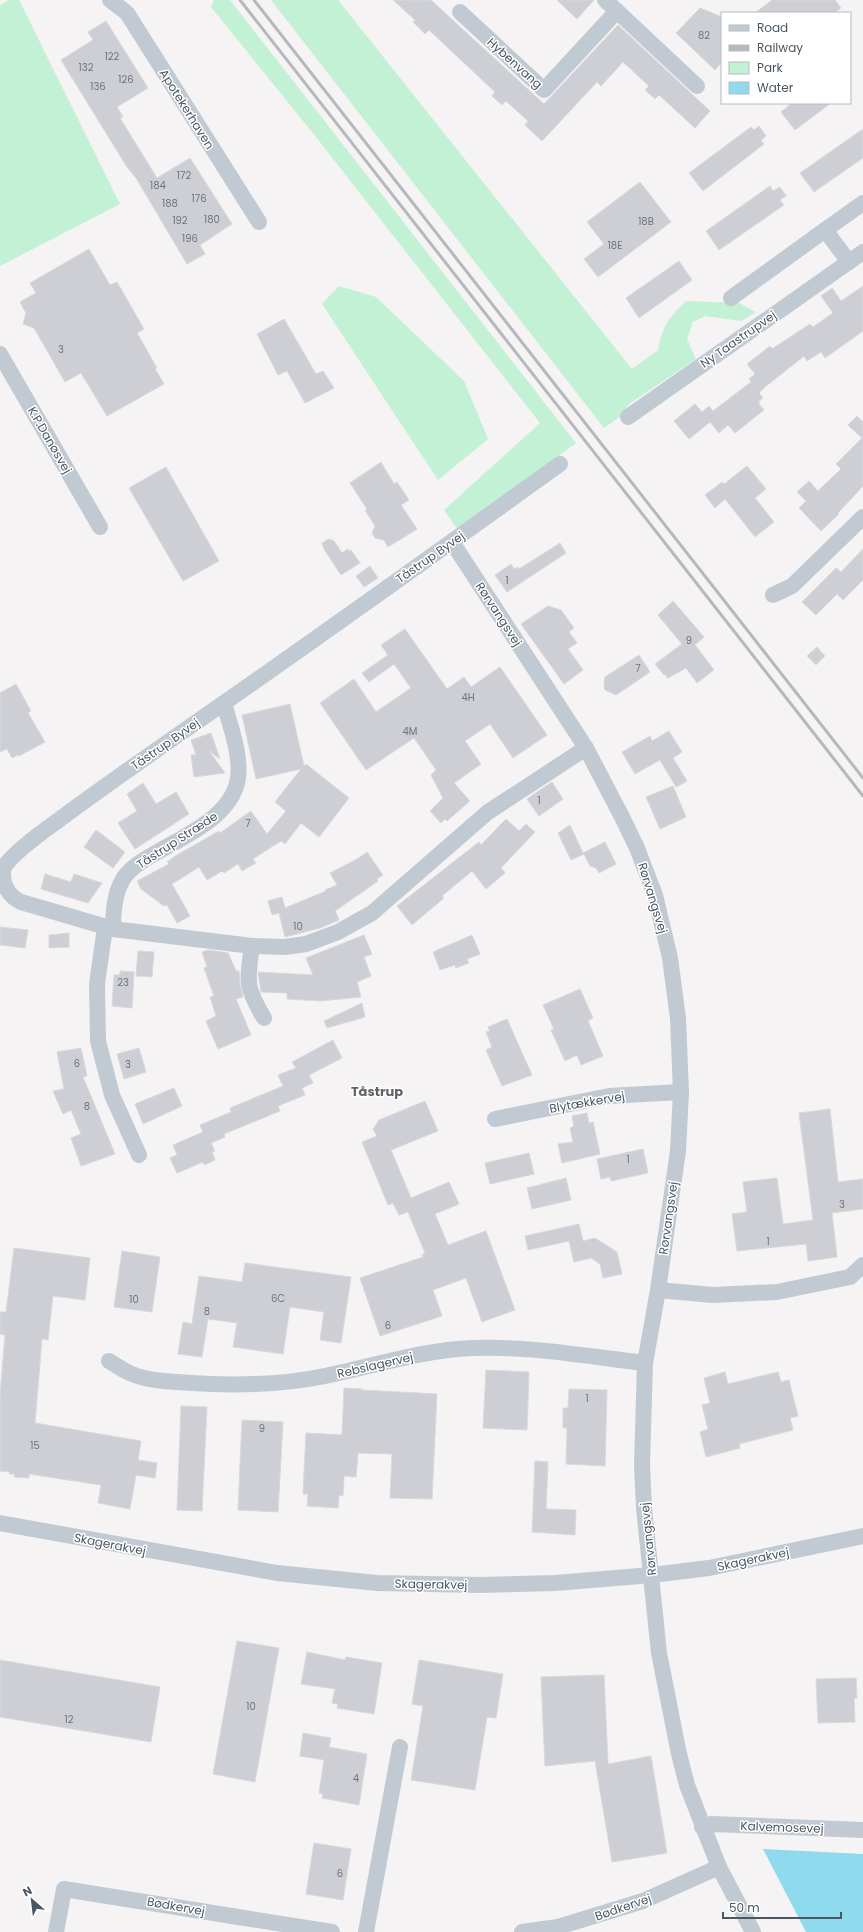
<svg xmlns="http://www.w3.org/2000/svg" width="863" height="1932" font-family="Poppins,sans-serif">
  <rect width="100%" height="100%" fill="#f5f3f3"/>
  <g fill="#c3f1d5">
    <path d="M9 0H19L120 204 0 266V5Z"/>
    <path d="M214 0H230L576 443 458 530 444 510 540 423 312 132 211 7Z"/>
    <path d="M271 0H338L632 369 658 350C663 325 668 319 686 301L739 303 756 312 741 321 705 316 693 322 687 339 696 359 629 404 621 416 604 428Z"/>
    <path d="M339 286 376 297 464 381 488 439 438 480 322 304Z"/>
  </g>
  <path fill="#90daee" d="M763 1849 863 1854V1932H806Z"/>
  <g fill="#cdcfd5" stroke="#d7d9de">
    <path d="M393 0H431L544 104 618 25 710 111 695 128 659 95 655 99 645 90 649 86 623 62 601 86 597 82 542 141 525 125 528 121 506 101 502 105 492 96 495 92 429 30 425 34 413 22 415 20Z"/>
    <path d="M557 0H594L577 19Z"/>
    <path d="M772 0H835L841 8 834 13H755Z"/>
    <path d="M700 8 722 17V62L715 70 676 33Z"/>
    <path d="M106 21 148 88 117 107 123 117 120 118 157 178 190 158 232 224 200 245 205 254 187 264 136 178 127 167 61 60 93 40 88 32Z"/>
    <path d="M792 103H831L795 130 781 112Z"/>
    <path d="M759 126 766 136 761 140 764 144 703 191 689 173 751 127 754 130Z"/>
    <path d="M863 129V158L814 192 800 173Z"/>
    <path d="M640 182 671 222 598 277 584 259 604 244 587 222Z"/>
    <path d="M770 186 773 191 780 187 786 196 780 200 784 205 719 250 706 231Z"/>
    <path d="M89 249 110 285 117 282 144 329 137 333 157 368 155 369 164 384 107 416 81 373 65 382 34 328 23 324 26 313 20 302 36 293 30 283Z"/>
    <path d="M679 261 692 280 639 318 626 298Z"/>
    <path d="M863 286V331L825 358 821 352 807 361 804 356 765 387 759 393 763 398 759 401V404L764 410 735 433 728 425 719 433 710 422 689 439 674 421 695 404 702 412 709 406 713 411 751 382 749 379 755 374 747 364 770 346 772 349 810 324 813 327 833 313 821 296 832 288 841 301Z"/>
    <path d="M284 319 316 374 323 371 334 388 305 403 287 371 278 375 257 334Z"/>
    <path d="M857 416 863 422V486L838 513 839 514 821 531 799 508 806 501 797 492 809 481 818 491 841 469 836 464 862 438 848 425Z"/>
    <path d="M381 462 394 484 397 482 409 500 401 505 417 529 388 547 384 540 375 538 372 533 375 526 365 510 367 509 350 483Z"/>
    <path d="M747 466 766 489 755 498 774 522 755 537 725 499 715 508 705 495 722 482 724 484Z"/>
    <path d="M166 467 219 561 183 581 129 488Z"/>
    <path d="M329 539 334 541 342 553 348 549 349 551 351 550 360 563 341 575 324 549 322 543Z"/>
    <path d="M560 543 566 553 507 592 495 575 511 564 514 569 518 567 519 569Z"/>
    <path d="M863 549V580L843 600 837 594 816 615 802 602 836 568 841 572Z"/>
    <path d="M370 566 378 578 364 587 356 576Z"/>
    <path d="M673 601 704 637 695 645 714 670 697 683 686 668 668 678 665 674 664 675 655 664 682 644 658 615Z"/>
    <path d="M548 606 561 610 574 628 569 632 577 643 568 649 583 670 564 684 521 624Z"/>
    <path d="M405 629 447 689 464 677 471 687 500 667 547 735 513 758 490 724 465 741 481 764 454 783 470 801 447 821 445 819 441 823 430 811 443 798 431 775 436 770 414 738 366 770 320 703 354 679 376 712 411 688 394 664 369 682 362 673 388 655 381 645Z"/>
    <path d="M817 647 825 656 816 665 807 656Z"/>
    <path d="M639 655 650 672 616 695 605 690 604 686 605 677Z"/>
    <path d="M16 684 31 711 28 713 45 742 19 756 18 755 12 758 7 749 0 752V693Z"/>
    <path d="M290 704 304 766 306 764 349 798 319 837 301 823 285 844 281 841 253 859 256 863 242 871 238 864 224 873 222 871 207 880 199 867 172 884 190 916 177 923 167 905 164 906 141 889 137 881 169 864 167 862 177 855 219 831 220 833 251 811 267 834 286 811 275 802 301 769 256 779 242 715Z"/>
    <path d="M669 731 682 752 673 758 687 781 676 787 660 760 635 774 622 752 650 736 652 741Z"/>
    <path d="M211 733 220 759 209 751 225 773 194 777 191 755H196L191 740Z"/>
    <path d="M552 782 563 799 539 816 527 799Z"/>
    <path d="M143 783 156 804 176 792 189 814 135 849 118 823 137 811 127 794Z"/>
    <path d="M673 786 686 817 660 829 646 797Z"/>
    <path d="M506 819 519 831 526 824 535 832 501 868 505 873 486 889 472 871 442 896 444 898 412 925 397 906 479 842 481 845Z"/>
    <path d="M570 825 583 853 605 842 616 864 599 873 596 868 590 866 584 854 571 860 558 833Z"/>
    <path d="M96 830 125 852 113 868 84 847Z"/>
    <path d="M367 852 383 875 377 879 378 881 335 911 339 920 320 928 285 937 279 913 272 915 268 901 282 897 285 908 326 891 325 890 337 885 330 873 357 859Z"/>
    <path d="M45 874 71 882 74 874 102 883 88 903 41 889Z"/>
    <path d="M0 927 28 930 25 948 0 945Z"/>
    <path d="M69 933V947L49 948V935Z"/>
    <path d="M364 935 372 954 364 957 371 976 357 982 361 997 320 1001 287 999V993L261 992 258 972 313 975 306 958Z"/>
    <path d="M472 935 480 954 467 959 469 963 456 968 455 965 440 970 433 952Z"/>
    <path d="M208 950 228 953 236 971H239L240 984 243 997 236 999 251 1035 218 1049 206 1021 216 1016 210 997 214 996 204 968 207 967 202 952Z"/>
    <path d="M138 951 154 952 152 977 136 976Z"/>
    <path d="M120 971 134 972 132 1008 112 1006 114 975H120Z"/>
    <path d="M580 989 593 1018 588 1021 603 1056 581 1065 577 1055 565 1061 551 1030 554 1029 543 1005Z"/>
    <path d="M362 1003 365 1017 327 1028 324 1021Z"/>
    <path d="M507 1019 532 1075 502 1086 486 1050 492 1047 486 1032 490 1031 488 1027Z"/>
    <path d="M333 1040 342 1058 309 1075 313 1083 302 1088 305 1095 278 1106 280 1111 224 1134 225 1137 211 1143 215 1151 212 1152 215 1160 204 1165 203 1162 177 1173 170 1158 177 1155 173 1145 203 1132 200 1125 231 1112 230 1108 283 1086 278 1075 296 1068 292 1062Z"/>
    <path d="M81 1048 87 1076 83 1077 115 1154 81 1166 71 1138 81 1134 71 1110 63 1114 53 1091 64 1089 57 1052Z"/>
    <path d="M139 1048 146 1072 124 1079 117 1054Z"/>
    <path d="M174 1088 182 1106 143 1124 135 1104Z"/>
    <path d="M425 1101 438 1131 391 1150 411 1198 449 1182 459 1204 435 1214 448 1245 486 1231 515 1310 482 1322 466 1278 433 1290 442 1316 380 1336 360 1278 423 1257 422 1255 425 1253 408 1212 399 1215 393 1203 388 1205 362 1142 377 1136 373 1129 379 1120Z"/>
    <path d="M830 1109 838 1182 863 1179V1209L832 1213 837 1257 808 1261 806 1244 737 1251 732 1214 747 1212 743 1182 777 1178 783 1224 813 1220 799 1113Z"/>
    <path d="M587 1113 589 1123 593 1122 600 1154 562 1163 558 1144 573 1142 570 1128 574 1126 572 1116Z"/>
    <path d="M643 1149 648 1173 611 1181 610 1177 601 1179 597 1159Z"/>
    <path d="M529 1153 534 1174 490 1184 485 1163Z"/>
    <path d="M566 1178 571 1200 532 1209 527 1188Z"/>
    <path d="M579 1224 583 1241 595 1238 617 1252 622 1274 603 1278 600 1264 591 1258 574 1262 569 1241 528 1250 525 1236Z"/>
    <path d="M14 1248 90 1258 85 1300 53 1296 48 1340 42 1339 35 1423 141 1441 138 1460 157 1463 155 1478 136 1475 130 1509 98 1503 101 1485 29 1474V1478L14 1477 15 1474H9L10 1472 0 1471V1396L5 1335 0 1334V1312H6Z"/>
    <path d="M122 1251 160 1257 152 1312 114 1307Z"/>
    <path d="M245 1263 351 1277 341 1343 320 1340 324 1312 290 1307 283 1354 233 1347 237 1323 208 1319 202 1357 178 1354 183 1322 192 1324 199 1276 242 1282Z"/>
    <path d="M486 1370 529 1372 527 1430 483 1428Z"/>
    <path d="M725 1372 728 1384 778 1372 781 1382 789 1380 798 1416 790 1418 793 1430 739 1444 740 1448 706 1457 700 1432 708 1429 702 1405 710 1403 704 1378Z"/>
    <path d="M344 1388 362 1389V1390L437 1394 432 1499 390 1498 392 1454 358 1453 356 1477 344 1476 343 1496 339 1495 338 1508 307 1506 308 1494H303L306 1433 342 1435Z"/>
    <path d="M569 1389 607 1390 605 1466 566 1464 567 1428H563V1408H568Z"/>
    <path d="M181 1406 207 1407 202 1511 177 1510Z"/>
    <path d="M242 1420 283 1422 278 1512 238 1510Z"/>
    <path d="M535 1461 548 1462 546 1509 576 1510 575 1535 532 1532Z"/>
    <path d="M237 1641 279 1648 255 1782 213 1774Z"/>
    <path d="M307 1652 345 1660 346 1657 382 1663 374 1714 337 1708 338 1704 332 1703 335 1689 301 1684Z"/>
    <path d="M0 1660 160 1687 151 1742 0 1717Z"/>
    <path d="M419 1660 503 1674 496 1718 487 1717 475 1790 411 1780 423 1706 412 1704Z"/>
    <path d="M604 1675 608 1764 651 1756 667 1853 612 1862 595 1761 545 1766 541 1677Z"/>
    <path d="M856 1678 857 1698H854L855 1722 818 1723 816 1679Z"/>
    <path d="M303 1733 331 1738 329 1747 367 1754 359 1805 322 1798 323 1794 319 1793 324 1760 300 1756Z"/>
    <path d="M314 1843 351 1849 343 1900 306 1894Z"/>
  </g>
  <g fill="none" stroke-linecap="round" stroke-linejoin="round">
    <g stroke="#c1cad2" stroke-width="16">
      <path d="M110 0 127 13 259 222"/>
      <path d="M605 0 697 86"/>
      <path d="M460 12 544 90 617 11"/>
      <path d="M849 262 825 230 863 203"/>
      <path d="M731 298 825 230"/>
      <path d="M0 354 100 527"/>
      <path d="M628 417 863 252"/>
      <path d="M560 464C436 553 311 643 185 730 142 760 99 790 56 822 42 832 13 853 4 867 0 882 8 896 21 902L113 929 252 946 285 947 306 944 338 932 372 913 488 812 586 748"/>
      <path d="M452 542 586 748 622 817 637 848 655 895 670 958 678 1018 681 1092 678 1151 658 1290 645 1363 642 1464 644 1508 659 1653 679 1754 687 1785 719 1867 753 1932"/>
      <path d="M773 595 792 586 863 517"/>
      <path d="M105 927 97 984 98 1041 112 1095 139 1155"/>
      <path d="M113 929C113 913 114 895 122 881 128 869 142 861 154 854 184 836 233 816 238 778 241 753 230 726 224 703"/>
      <path d="M252 946C247 982 245 986 264 1018"/>
      <path d="M495 1119 609 1096 681 1092"/>
      <path d="M658 1290 713 1295 777 1292 850 1277 863 1265"/>
      <path d="M109 1361C116 1365 124 1371 132 1374 146 1380 162 1381 177 1382 226 1386 277 1386 325 1376 369 1367 413 1353 458 1349 520 1344 584 1356 645 1363"/>
      <path d="M0 1523 277 1573 377 1583 480 1585 555 1583 652 1575 709 1568 863 1536"/>
      <path d="M702 1827 711 1824 863 1830"/>
      <path d="M56 1932 64 1889 332 1932"/>
      <path d="M366 1932 400 1747"/>
      <path d="M522 1932 558 1927 643 1901 719 1867"/>
    </g>
    <g stroke="#b5b8bd" stroke-width="3">
      <path d="M240 0 863 796"/>
      <path d="M254 0 863 778"/>
    </g>
  </g>
  <g text-anchor="middle" dominant-baseline="central" stroke-width="3" stroke-linejoin="round" paint-order="stroke">
    <g font-size="10" fill="#6b747e">
      <text x="704" y="35">82</text>
      <text x="112" y="56">122</text>
      <text x="86" y="67">132</text>
      <text x="126" y="79">126</text>
      <text x="98" y="86">136</text>
      <text x="184" y="175">172</text>
      <text x="158" y="185">184</text>
      <text x="199" y="198">176</text>
      <text x="170" y="203">188</text>
      <text x="212" y="219">180</text>
      <text x="180" y="220">192</text>
      <text x="646" y="221">18B</text>
      <text x="190" y="238">196</text>
      <text x="615" y="245">18E</text>
      <text x="61" y="349">3</text>
      <text x="507" y="580">1</text>
      <text x="689" y="640">9</text>
      <text x="638" y="668">7</text>
      <text x="468" y="697">4H</text>
      <text x="410" y="731">4M</text>
      <text x="539" y="800">1</text>
      <text x="248" y="823">7</text>
      <text x="298" y="926">10</text>
      <text x="123" y="982">23</text>
      <text x="77" y="1063">6</text>
      <text x="128" y="1064">3</text>
      <text x="87" y="1106">8</text>
      <text x="628" y="1159">1</text>
      <text x="842" y="1204">3</text>
      <text x="768" y="1241">1</text>
      <text x="278" y="1298">6C</text>
      <text x="134" y="1299">10</text>
      <text x="207" y="1311">8</text>
      <text x="388" y="1325">6</text>
      <text x="587" y="1398">1</text>
      <text x="262" y="1428">9</text>
      <text x="35" y="1445">15</text>
      <text x="251" y="1706">10</text>
      <text x="69" y="1719">12</text>
      <text x="356" y="1778">4</text>
      <text x="340" y="1873">6</text>
    </g>
    <g font-size="12" fill="#4a5661" stroke="#fff">
      <text transform="translate(515 63) rotate(42)">Hybenvang</text>
      <text transform="translate(187 109) rotate(58)">Apotekerhaven</text>
      <text transform="translate(738 339) rotate(-35)">Ny Taastrupvej</text>
      <text transform="translate(50 440) rotate(60)">K.P.Danøsvej</text>
      <text transform="translate(430 557) rotate(-35)">Tåstrup Byvej</text>
      <text transform="translate(499 614) rotate(57)">Rørvangsvej</text>
      <text transform="translate(165 744) rotate(-35)">Tåstrup Byvej</text>
      <text transform="translate(177 840) rotate(-33)">Tåstrup Stræde</text>
      <text transform="translate(653 898) rotate(73)">Rørvangsvej</text>
      <text transform="translate(587 1102) rotate(-10)">Blytækkervej</text>
      <text transform="translate(668 1218) rotate(-82)">Rørvangsvej</text>
      <text transform="translate(375 1365) rotate(-13)">Rebslagervej</text>
      <text transform="translate(648 1539) rotate(-96)">Rørvangsvej</text>
      <text transform="translate(110 1544) rotate(11)">Skagerakvej</text>
      <text transform="translate(753 1559) rotate(-12)">Skagerakvej</text>
      <text transform="translate(431 1584) rotate(1)">Skagerakvej</text>
      <text transform="translate(782 1827) rotate(2)">Kalvemosevej</text>
      <text transform="translate(176 1906) rotate(10)">Bødkervej</text>
      <text transform="translate(623 1907) rotate(-19)">Bødkervej</text>
    </g>
    <g font-size="13" font-weight="bold" fill="#5f6368" stroke="#fff">
      <text x="377" y="1091">Tåstrup</text>
    </g>
  </g>
  <rect x="721" y="12" width="130" height="92" fill="#ffffff" stroke="#b7bbc0"/>
  <rect x="729" y="25" width="20" height="6" fill="#c1cad2" stroke="#b7bbc0"/>
  <text x="757" y="32" font-size="12" fill="#4a5661">Road</text>
  <rect x="729" y="45" width="20" height="6" fill="#b5b8bd" stroke="#b7bbc0"/>
  <text x="757" y="52" font-size="12" fill="#4a5661">Railway</text>
  <rect x="729" y="62" width="20" height="12" fill="#c3f1d5" stroke="#b7bbc0"/>
  <text x="757" y="72" font-size="12" fill="#4a5661">Park</text>
  <rect x="729" y="82" width="20" height="12" fill="#90daee" stroke="#b7bbc0"/>
  <text x="757" y="92" font-size="12" fill="#4a5661">Water</text>
  <g transform="translate(32 1900) rotate(332)" stroke="#ffffff" stroke-width="3" paint-order="stroke">
  <path d="M0-3L7 15L0 10L-7 15Z" fill="#4a5661"/>
  <text y="-6" font-size="11" font-weight="bold" text-anchor="middle" fill="#4a5661">N</text>
  </g>
  <path d="M723 1912v6h118v-6" fill="none" stroke="#4a5661" stroke-width="2"/>
  <text x="729" y="1912" font-size="12" fill="#4a5661" stroke="#ffffff" stroke-width="3" paint-order="stroke">50 m</text>
</svg>
